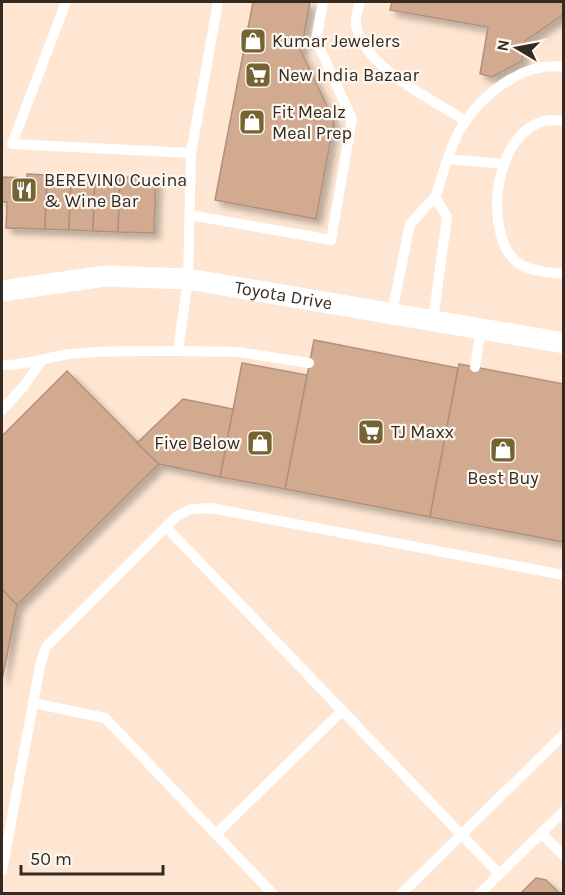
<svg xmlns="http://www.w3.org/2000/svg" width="565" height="895" font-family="Karla,sans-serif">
  <defs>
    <filter id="shadow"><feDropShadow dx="5.5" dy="5.5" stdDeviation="3" flood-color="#0004"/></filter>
  </defs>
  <rect width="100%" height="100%" fill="#fee6d2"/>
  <g fill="#d2aa90" stroke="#b0917e" stroke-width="1.5" filter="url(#shadow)">
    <path d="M253 2H310L301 51 334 121 316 219 215 200Z"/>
    <path d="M392 2H564V14L525 41 522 61 492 77 480 74 488 27 390 10Z"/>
    <path d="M27 174 47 175 45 229 6 228 7 202H2V177L27 178Z"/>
    <path d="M47 175 71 176 69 230 45 229Z"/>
    <path d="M71 176H95L93 231 69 230Z"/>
    <path d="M95 176 120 177 118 232 93 231Z"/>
    <path d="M120 177 156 179 154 233 118 232Z"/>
    <path d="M314 340 458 368 430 517 285 489Z"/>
    <path d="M242 363 307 375 285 489 220 477Z"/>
    <path d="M459 364 564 384V542L430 517Z"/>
    <path d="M67 371 159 464 17 605 2 589V436Z"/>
    <path d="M183 399 233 409 220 477 159 464 137 443Z"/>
    <path d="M2 589 17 605 2 680Z"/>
    <path d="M536 878 546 880 560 894H520Z"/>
  </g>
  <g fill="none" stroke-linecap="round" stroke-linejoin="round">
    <g stroke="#fff" stroke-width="10">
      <path d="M66 2 12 144 191 153"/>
      <path d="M218 2 191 153 188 279 178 351 238 352 309 363"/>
      <path d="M360 2C358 8 355 18 356 25 364 68 431 99 466 121"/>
      <path d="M564 121C493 108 477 243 523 266 534 272 551 272 564 274"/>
      <path d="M448 159 504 164"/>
      <path d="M435 197C443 175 449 148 461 128 481 95 523 61 564 67"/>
      <path d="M190 215 331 240 352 119 316 40 323 2"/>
      <path d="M392 313 410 224 435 197 447 217 433 320"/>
      <path d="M2 365C25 366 47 357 70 354 106 350 142 351 178 351"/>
      <path d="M475 367 481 329"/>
      <path d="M2 410 24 386 42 360"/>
      <path d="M166 527 499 874"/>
      <path d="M33 703 105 718 273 894"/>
      <path d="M541 833 564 856"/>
      <path d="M216 834 343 710"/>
      <path d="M2 871 40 666 46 647 177 516 191 509 211 508 564 575"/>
      <path d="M401 894 564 734"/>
      <path d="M479 894 564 811"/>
    </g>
    <path stroke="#fff" stroke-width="21" id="s1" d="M2 291 105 276 188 279 564 343"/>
  </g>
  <defs>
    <symbol id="shop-square" viewBox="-11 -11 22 22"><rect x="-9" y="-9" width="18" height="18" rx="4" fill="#756332" stroke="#fdf7f2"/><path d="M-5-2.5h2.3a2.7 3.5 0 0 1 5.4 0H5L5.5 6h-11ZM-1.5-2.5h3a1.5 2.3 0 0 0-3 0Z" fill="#fff"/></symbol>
    <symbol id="supermarket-square" viewBox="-11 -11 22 22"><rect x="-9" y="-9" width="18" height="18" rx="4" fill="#756332" stroke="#fdf7f2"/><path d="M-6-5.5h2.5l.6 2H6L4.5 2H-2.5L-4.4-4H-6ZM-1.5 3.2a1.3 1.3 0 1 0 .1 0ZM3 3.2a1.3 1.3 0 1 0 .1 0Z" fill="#fff"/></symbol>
    <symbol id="restaurant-square" viewBox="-11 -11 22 22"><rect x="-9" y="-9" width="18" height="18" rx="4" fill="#756332" stroke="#fdf7f2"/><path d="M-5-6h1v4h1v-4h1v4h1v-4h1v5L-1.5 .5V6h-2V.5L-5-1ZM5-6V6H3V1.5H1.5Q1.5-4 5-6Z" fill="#fff"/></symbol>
  </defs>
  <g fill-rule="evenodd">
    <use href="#shop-square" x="238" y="26" width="30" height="30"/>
    <use href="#supermarket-square" x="243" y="60" width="30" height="30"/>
    <use href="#shop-square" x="237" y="107" width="30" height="30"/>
    <use href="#restaurant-square" x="9" y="175" width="30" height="30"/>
    <use href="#supermarket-square" x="356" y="417" width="30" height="30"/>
    <use href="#shop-square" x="245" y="428" width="30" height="30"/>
    <use href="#shop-square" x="488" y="435" width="30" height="30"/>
  </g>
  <g text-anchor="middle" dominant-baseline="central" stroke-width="4.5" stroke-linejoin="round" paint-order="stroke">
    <g font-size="18" fill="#352a20" stroke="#fdf7f2" text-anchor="start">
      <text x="272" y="41">Kumar Jewelers</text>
      <text x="278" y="75">New India Bazaar</text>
      <text x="272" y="112">Fit Mealz<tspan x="272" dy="21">Meal Prep</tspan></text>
      <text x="44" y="180">BEREVINO Cucina<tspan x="44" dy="21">&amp; Wine Bar</tspan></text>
      <text x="391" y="432">TJ Maxx</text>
      <text x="240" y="443" text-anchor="end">Five Below</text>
      <text x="503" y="478" text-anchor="middle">Best Buy</text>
    </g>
    <g font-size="18" fill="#352a20" stroke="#fdf7f2">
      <text stroke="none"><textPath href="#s1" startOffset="284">Toyota Drive</textPath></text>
    </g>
  </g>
  <rect width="565" height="895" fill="none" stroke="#352a20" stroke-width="6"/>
  <g transform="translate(517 48) rotate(280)" stroke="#fdf7f2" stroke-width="4.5" paint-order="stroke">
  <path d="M0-4.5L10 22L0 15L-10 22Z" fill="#352a20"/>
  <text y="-9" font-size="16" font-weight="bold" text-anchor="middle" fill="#352a20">N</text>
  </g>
  <path d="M21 865v9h142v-9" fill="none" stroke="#352a20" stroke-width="3"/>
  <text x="30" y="865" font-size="18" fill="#352a20" stroke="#fdf7f2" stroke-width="4.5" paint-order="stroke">50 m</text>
</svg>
